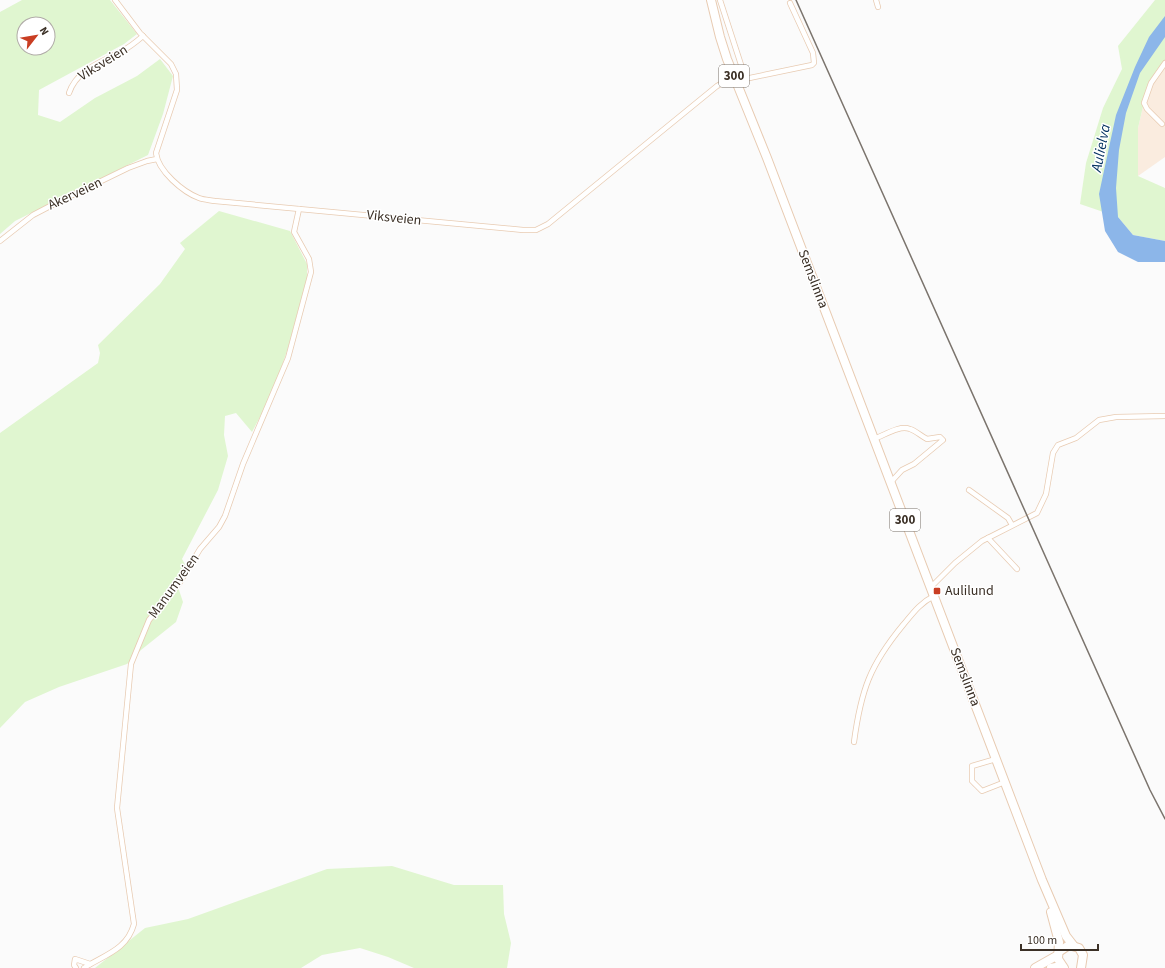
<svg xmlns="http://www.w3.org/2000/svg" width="1165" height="968" font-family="'Source Sans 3',sans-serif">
  <rect width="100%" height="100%" fill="#fbfbfb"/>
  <path fill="#faecdf" d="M1165 61V157L1138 176V128L1149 81Z"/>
  <g fill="#e0f6d0" fill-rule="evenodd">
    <path d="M22 0H110L137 34 124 44 39 90 38 115 60 122 95 98 137 76 160 59 173 76 163 114 148 155 15 221 0 234V12ZM24 24H48V48H24Z"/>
    <path d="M1155 0H1165V61L1149 81 1138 128V176L1165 188V241L1133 235 1118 217 1080 204 1086 163 1103 108 1122 69 1118 46Z"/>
    <path d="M219 211 290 231 307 264V278L288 348 273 392 252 432 236 413 225 416 224 435 228 456 218 490 182 559 186 566 176 581 183 602 176 622 141 650 127 664 59 687 25 702 0 728V433L98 363 100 353 98 345 160 284 185 249 180 243Z"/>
    <path d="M392 866 454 885H503L504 914 511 943 507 968H414L388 957 360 948 322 955 301 968H95L145 928 188 919 327 869Z"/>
  </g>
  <path fill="#8cb6e9" d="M1165 16V37L1140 73 1126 113 1119 150 1116 188 1118 217 1133 235 1165 241V262H1138L1118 252 1105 231 1099 194 1116 115 1135 67 1149 37Z"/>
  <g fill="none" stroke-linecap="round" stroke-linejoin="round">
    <defs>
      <g id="street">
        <path d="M115 0 140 33 171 64 176 74 177 90 156 153C158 171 183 192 199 198 204 200 210 200 215 201L523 230H536L548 224 717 86 734 77"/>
        <path d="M720 0 745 77"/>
        <path d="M876 0 878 7"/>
        <path d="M740 80 812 65 814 63 813 53 790 3"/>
        <path d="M69 93C77 69 102 62 122 51 130 47 136 42 143 36"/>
        <path d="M1162 124 1147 109 1144 103 1151 83 1165 63"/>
        <path d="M0 241 33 215 56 203 128 168 147 161 157 159"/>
        <path d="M874 439C885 435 899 425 910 429 916 431 921 436 927 439L940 437 943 440 914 464 902 470 891 482"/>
        <path d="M969 490 1008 518 1012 525"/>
        <path d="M988 538 1017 569"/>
        <path d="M931 587 955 563 982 541 1037 513 1046 494 1053 453 1058 445 1076 438 1099 420 1116 417 1165 416"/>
        <path d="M854 742C861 690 870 665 903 625 913 613 920 603 934 596"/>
        <path d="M996 759 972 766V781L982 791 1005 782"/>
        <path d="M76 968 74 965 75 959 90 964"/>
        <path d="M84 968C104 955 127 950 134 924L117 808 131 664 149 620 180 582 200 549 219 527 225 516 243 464 288 358 311 272 309 259 294 232 299 209"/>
      </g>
      <g id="primary">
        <path d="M711 0 720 37 727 59 767 158 1042 880 1066 936 1073 945"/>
        <path d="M1051 912 1059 942 1058 959 1064 968"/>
        <path d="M1060 951 1069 945 1079 948 1083 955 1081 968"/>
        <path d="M1035 968 1058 955"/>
        <path d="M1051 968 1061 966"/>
      </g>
    </defs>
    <use href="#street" stroke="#e8cbb2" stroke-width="6"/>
    <use href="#primary" stroke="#e8cbb2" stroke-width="10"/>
    <use href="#street" stroke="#fff" stroke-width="4.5"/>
    <use href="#primary" stroke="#fff" stroke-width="8"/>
    <path stroke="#7b746d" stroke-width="1.5" d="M796 0 1150 790 1165 819"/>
  </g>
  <rect fill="#c93e23" stroke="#fff" stroke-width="1.5" x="933" y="587" width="8" height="8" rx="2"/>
  <g text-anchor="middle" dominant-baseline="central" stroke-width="3" stroke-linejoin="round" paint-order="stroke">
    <g fill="#fff" stroke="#766e67" stroke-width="1">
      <rect x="719" y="65" width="30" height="22" rx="3"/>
      <rect x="890" y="509" width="30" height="22" rx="3"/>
    </g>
    <g font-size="13" font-weight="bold" fill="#3b3026">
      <text x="734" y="76">300</text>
      <text x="905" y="520">300</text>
    </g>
    <g font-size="14" fill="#3b3026" stroke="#fff">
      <text transform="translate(103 63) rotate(-32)">Viksveien</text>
      <text transform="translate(75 194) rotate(-25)">Akerveien</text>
      <text transform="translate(394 218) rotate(6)">Viksveien</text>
      <text transform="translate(813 279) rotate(69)">Semslinna</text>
      <text transform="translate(174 586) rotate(-54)">Manumveien</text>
      <text transform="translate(965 677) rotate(69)">Semslinna</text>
    </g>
    <g font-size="14" fill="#3b3026" stroke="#fff" text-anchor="start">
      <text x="945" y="591">Aulilund</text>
    </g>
    <g font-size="15" font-style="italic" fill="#073462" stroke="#fff">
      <text transform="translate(1101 148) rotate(-79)">Aulielva</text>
    </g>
  </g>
  <g transform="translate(36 36) rotate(59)"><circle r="19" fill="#ffffff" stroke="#b1aca8"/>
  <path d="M0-3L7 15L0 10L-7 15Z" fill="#c93e23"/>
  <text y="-6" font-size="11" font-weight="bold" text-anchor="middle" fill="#3b3026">N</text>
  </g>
  <path d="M1021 944v6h77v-6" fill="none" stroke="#3b3026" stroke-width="2"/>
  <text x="1027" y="944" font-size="12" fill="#3b3026" stroke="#ffffff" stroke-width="3" paint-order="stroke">100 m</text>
</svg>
